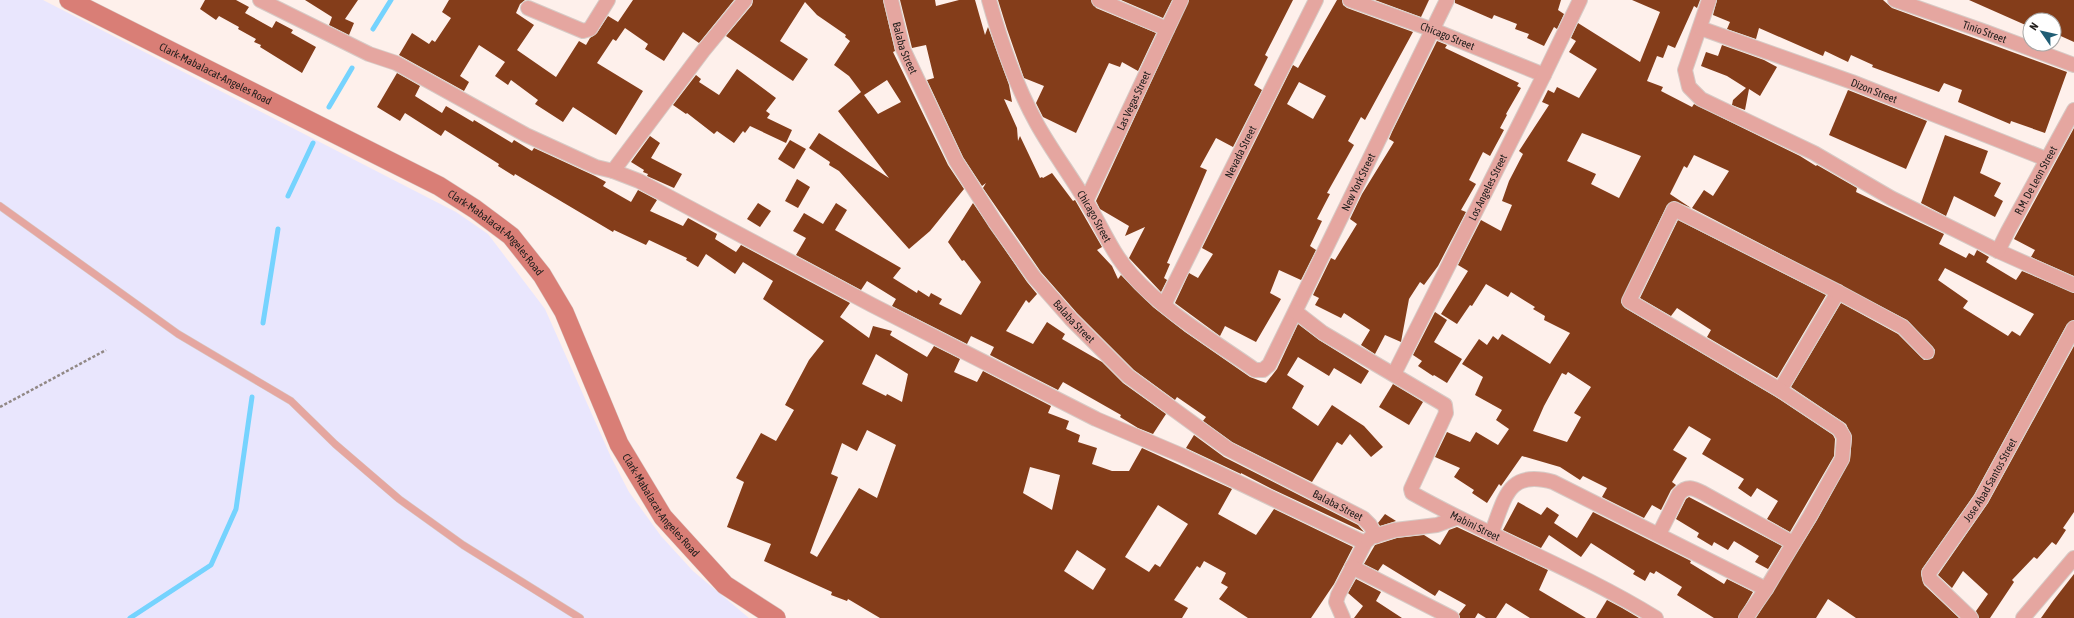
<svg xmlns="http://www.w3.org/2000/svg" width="2074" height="618" font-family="'Asap Condensed',sans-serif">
  <rect width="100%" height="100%" fill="#fef0eb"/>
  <path fill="#e9e6fd" d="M0 0H43L456 212 488 234 545 309 611 457 629 492 661 536 693 571 749 618H0Z"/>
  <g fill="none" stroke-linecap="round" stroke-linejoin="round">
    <g stroke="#75d3fe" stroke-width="5">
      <path d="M373 29 391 0"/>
      <path d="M329 107 352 68"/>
      <path d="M288 196 313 143"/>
      <path d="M263 323 278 229"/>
      <path d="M130 618 211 565 236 509 252 397"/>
    </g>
  </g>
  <g fill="#843d1a" fill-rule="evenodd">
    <path d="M205 0H236L249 7 245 13 272 28 276 21 293 30 291 33 293 34 316 47 302 73 260 47 261 45 254 42 256 39 238 29 239 27 219 16 216 20 200 9Z"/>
    <path d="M305 0H358L345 19 354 23 349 35 329 25 332 17Z"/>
    <path d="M449 0H525L520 4 516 13 534 25 517 50 556 77 579 41 586 45 590 38 597 33 608 16 618 22 633 0H734L699 43 683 32 664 61 645 49 648 44 625 28 616 41 613 39 597 63 643 91 616 135 573 107 563 122 535 104 538 100 511 80 508 85 495 76 505 62 479 45 460 76 469 82 464 91 399 55 412 33 429 44 432 40 435 42 451 18 442 12Z"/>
    <path d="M753 0H883L895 51 893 52 948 165 964 189 930 231 909 249 839 171 829 165 830 162 809 148 819 133 889 178 838 111 861 92 849 76 834 65 850 41 845 37 846 35 817 15 805 2 780 41 808 59 793 81 726 36 752 5ZM887 80 901 102 878 114 864 95Z"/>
    <path d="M900 0H935L936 6 959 0H975L985 35 988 27 1009 85 1012 102 1004 99 1017 128 1018 141 1020 136 1040 178 1042 177 1043 178 1052 173 1073 201 1075 200 1102 247 1097 250 1112 266 1118 279 1121 275 1153 307 1185 332 1250 377 1266 383 1277 369 1298 324 1319 340 1369 371 1361 384 1334 368 1329 376 1298 357 1287 375 1304 386 1292 408 1318 426 1332 405 1364 426 1383 447 1371 457 1350 434 1342 445 1337 442 1312 482 1232 442 1203 421 1206 417 1177 397 1175 400 1134 370 1077 313 1041 272 983 188 986 183 982 186 963 157 927 80 934 78 926 45 912 48Z"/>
    <path d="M998 0H1091L1096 8 1156 33 1138 71 1122 62 1120 67 1109 63 1076 133 1043 117 1036 103 1044 86 1024 78 1007 29Z"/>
    <path d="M1121 0H1172L1163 18Z"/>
    <path d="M1189 0H1293L1265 55 1268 57 1254 85 1262 90 1233 147 1216 138 1200 167 1207 170 1167 263 1170 264 1164 278 1167 280 1161 292 1129 258 1145 227 1125 236 1129 226 1100 209 1096 201Z"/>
    <path d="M1337 0H1342L1343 5 1347 8 1413 32 1365 120 1361 117 1348 141 1354 145 1327 193 1330 194 1317 219 1322 221 1310 246 1316 250 1301 280 1279 270 1270 293 1281 299 1256 342 1225 326 1220 336 1175 303 1189 273 1198 278 1213 254 1202 248 1293 65 1298 68ZM1299 82 1326 96 1313 119 1287 104Z"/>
    <path d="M1375 0H1429L1421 17Z"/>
    <path d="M1455 0H1561L1558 10 1564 14 1557 29 1554 27 1544 46 1527 38 1529 34 1515 29 1517 24 1494 15 1492 19 1455 3Z"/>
    <path d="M1632 0H1700L1697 8 1694 6 1675 48 1668 45 1663 58 1657 56 1647 81 1663 87 1661 91 1692 107 1694 104 1800 156 1816 166 1817 165 1857 188 1856 192 1944 234 1939 244 1966 258 1969 253 1974 256 1977 250 1989 257 1986 262 2016 280 2022 271 2074 293V320L2067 324 1974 495 1922 569 1921 574 1924 585 1959 618H1856L1828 599 1816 618H1756L1817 520 1850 460 1852 437 1846 424 1791 387 1841 303 1898 334 1924 360 1933 358 1935 350 1907 320 1692 208 1704 190 1713 196 1729 171 1694 155 1687 168 1684 166 1670 194 1691 208 1674 201 1667 205 1621 302 1625 308 1776 397 1833 435 1835 439 1834 456 1790 532 1767 519 1778 501 1757 488 1751 497 1738 488 1744 479 1702 454 1711 439 1689 426 1673 450 1687 458 1672 482 1676 485 1671 490 1661 510 1652 505 1644 518 1602 497 1607 488 1583 476 1580 480 1560 467 1522 456 1501 486 1499 484 1487 503 1472 493 1474 490 1454 477 1460 468 1435 457 1447 432 1470 442 1476 432 1498 445 1509 429 1496 420 1502 410 1475 395 1483 377 1462 364 1479 339 1487 345 1493 336 1498 340 1502 334 1550 364 1570 333 1544 320 1545 316 1533 309 1535 307 1511 292 1508 297 1486 284 1472 306 1470 305 1457 324 1441 314 1468 271 1458 265 1481 220 1501 231 1512 205 1502 201 1509 181 1523 154 1519 151 1549 105 1542 102 1548 90 1554 93 1557 87 1579 98 1597 69 1569 52 1576 41 1571 38 1578 23 1640 62 1660 12ZM1582 133 1641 156 1619 198 1591 184 1596 174 1567 161ZM1945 268 2034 314 2020 336 2012 331 2008 336 1963 308 1968 301 1938 280ZM1568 372 1591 387 1574 413 1581 417 1567 442 1533 431 1544 406 1562 373 1566 375Z"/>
    <path d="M1717 0H1883L1892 8 2067 72 2045 133 2011 121 2010 124 1958 102 1962 90 1944 83 1939 92 1872 67 1873 65 1851 55 1848 62 1825 51 1823 56 1759 28 1756 39 1727 29 1730 22 1713 15Z"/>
    <path d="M1969 0H2074V42L2054 33V20H2030V27Z"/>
    <path d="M1437 41 1447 45 1445 48 1519 83 1517 86 1521 88 1506 114 1507 115 1500 128 1504 130 1490 156 1483 152 1469 180 1476 184 1461 210 1466 212 1438 266 1424 285 1420 282 1409 299 1401 342 1385 335 1375 354 1361 345 1370 330 1344 313 1341 318 1315 305 1319 298 1313 295 1331 258 1335 260 1357 224 1350 219 1362 194 1394 142 1389 139 1392 132Z"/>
    <path d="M1722 45 1764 60 1777 67 1760 96 1749 89 1745 110 1732 105 1733 100 1746 88 1727 76 1701 66 1706 52 1718 56Z"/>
    <path d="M737 69 776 98 766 111 770 114 767 118 792 130 786 143 750 126 745 133 743 131 734 143 717 131 714 134 687 113 686 114 673 105 696 75 701 79 699 82 719 95Z"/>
    <path d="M397 73 420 86 415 96 442 113 446 106 473 122 474 120 512 143 514 140 532 151 534 148 595 176 606 182 603 186 631 202 638 190 657 200 650 211 683 226 688 218 717 234 715 239 736 252 741 245 850 303 840 317 869 338 873 326 892 331 890 335 927 357 934 346 960 359 954 372 977 382 983 371 1051 406 1048 413 1069 421 1066 429 1080 435 1078 442 1097 448 1092 464 1112 471H1129L1142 448 1232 489 1218 514 1256 535 1274 509 1353 547 1334 584 1311 618H1248L1219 599 1228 587 1221 583 1226 573 1204 561 1200 568 1197 566 1174 600 1188 608 1182 618H880L848 599 847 601 831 595 832 592 764 561 771 544 727 527 744 482 736 478 761 433 776 441 794 410 785 405 809 360 824 341 763 299 773 281 743 262 735 274 706 254 698 267 686 260 687 258 649 240 646 245 614 230 613 232 515 174 514 176 498 166 499 164 445 130 441 136 405 113 400 121 377 107ZM876 354 908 374 902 402 887 394 886 396 862 384ZM867 430 896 445 877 498 859 488 817 557 810 553 838 477 831 474 842 443 857 451ZM1030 467 1060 475 1052 510 1023 493ZM1158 505 1188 524 1160 567 1155 564 1149 572 1125 557ZM1077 550 1106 569 1093 590 1064 571Z"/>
    <path d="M1848 90 1927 121 1906 169 1829 135Z"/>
    <path d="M2074 128V276L2031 257 2035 250 2014 239Z"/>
    <path d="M1945 135 1988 151 1980 173 2001 183 1994 196 2003 201 1995 217 1954 196 1946 216 1921 203Z"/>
    <path d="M650 136 660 143 651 158 682 174 674 188 647 176 648 174 643 172 644 170 631 162Z"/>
    <path d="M790 140 806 149 794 169 778 159Z"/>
    <path d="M797 179 810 187 798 208 785 201Z"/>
    <path d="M758 203 771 211 760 227 747 219Z"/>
    <path d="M836 203 847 210 835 230 901 268 893 278 917 293 918 290 929 297 931 293 942 299 939 304 961 315 981 282 964 260 962 261 948 242 973 203 1027 282 1037 294 1029 303 1026 300 1006 331 1033 344 1047 322 1065 334 1062 339 1102 362 1123 383 1166 414 1153 434 1138 428 1120 417 1121 415 1063 382 1058 390 990 355 994 347 971 336 967 344 892 306 896 299 867 281 861 290 796 255 806 238 793 231 804 213 823 224Z"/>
    <path d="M1678 220 1826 295 1777 378 1707 337 1711 330 1677 308 1671 316 1640 298Z"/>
    <path d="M1435 312 1447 320 1434 342 1462 359 1447 383 1434 375 1433 376 1418 366 1422 361 1413 355Z"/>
    <path d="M2074 346V512L2063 528 2066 530 2056 545 2052 542 2037 559 2034 557 2012 580 2014 582 1990 618H1979L1976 611 1988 594 1963 571 1952 588 1938 575 1988 503Z"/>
    <path d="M1393 384 1423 402 1409 425 1379 407Z"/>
    <path d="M1194 435 1224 457 1358 525 1364 532 1272 489 1241 473V474L1186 448Z"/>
    <path d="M1689 497 1782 546 1768 569 1755 562 1759 556 1734 541 1728 550 1714 542 1712 546 1697 537 1699 533 1676 519 1686 499Z"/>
    <path d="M1518 502 1541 515 1547 507 1559 515 1554 523 1577 538 1593 512 1691 561 1690 563 1724 584 1727 579 1753 592 1738 618H1714L1677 595 1682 587 1656 571 1654 574 1650 572 1645 581 1633 574 1635 571 1591 543 1581 557 1549 535 1541 548 1503 530Z"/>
    <path d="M1385 514 1396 521 1380 526 1378 523Z"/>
    <path d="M1457 527 1548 570 1539 590 1586 618H1530L1506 603 1496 618H1486L1478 613 1475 618H1460L1459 614 1466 605 1439 590 1435 596 1383 564 1378 571 1364 564 1375 545 1397 538 1424 535 1440 545 1449 530Z"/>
    <path d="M2074 574V618H2041L2053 601Z"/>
    <path d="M1356 579 1381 592 1376 601 1402 618H1354L1363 606 1348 593Z"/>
    <path d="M1607 600 1622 608 1639 618H1596Z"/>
  </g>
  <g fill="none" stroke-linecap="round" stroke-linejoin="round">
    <defs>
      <path id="lane" d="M0 206 178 334 291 401 335 444 399 499 463 545 580 618"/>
      <g id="street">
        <path d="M260 0 369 54 396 63 526 135 596 167 613 171 639 181 872 305 1096 419 1183 456 1365 543 1338 595 1336 602 1343 618"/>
        <path id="s1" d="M891 0 903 49 956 161 995 222 1034 277 1071 319 1128 376 1228 449 1363 518 1370 525 1376 536"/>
        <path id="s2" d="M989 0C1001 43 1015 84 1037 124 1052 151 1071 176 1087 203 1102 227 1112 253 1131 274 1164 312 1214 341 1255 370H1263L1269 365 1447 0"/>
        <path d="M1099 0 1167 29"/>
        <path id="s3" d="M1350 0 1433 30 1544 75"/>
        <path d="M1709 0 1685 70 1689 87 1701 99 1814 153 1891 198 1998 251 2074 285"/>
        <path id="s4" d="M1895 0 1986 32 2074 65"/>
        <path d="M528 8 583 31 590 29 608 0"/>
        <path id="s5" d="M1700 28 1852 82 2046 159"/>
        <path d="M613 171 703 51 745 0"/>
        <path id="s6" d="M1086 201 1181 0"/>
        <path id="s7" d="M1998 251 2008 231 2074 110"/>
        <path id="s8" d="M1164 305 1316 0"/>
        <path id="s9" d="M1296 312 1323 333 1445 405 1446 413 1411 489 1412 493C1492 538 1578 570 1656 618"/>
        <path id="s10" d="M1394 374 1544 75 1580 0"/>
        <path d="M1780 390 1838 292"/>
        <path d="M1491 534C1505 499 1507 469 1553 482L1766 589"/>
        <path d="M1659 534 1679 494C1687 485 1693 488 1703 493L1793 543"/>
        <path d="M1368 540 1371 537 1395 530 1437 525 1456 518"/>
        <path d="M1352 567 1452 618"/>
        <path d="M1746 618 1766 589 1810 516 1842 459 1844 437 1839 429 1780 390 1629 301 1674 209 1838 292 1903 327 1927 352"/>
        <path id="s11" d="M1971 618 1930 579 1929 573 1981 499 2074 328"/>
        <path d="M2023 618 2074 558"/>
      </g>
      <g id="secondary">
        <path id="s12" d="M69 0 439 186 475 209 511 236 542 275 564 312 619 444 663 517 725 585 776 618"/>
      </g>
    </defs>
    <use href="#lane" stroke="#d7cbc6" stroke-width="8"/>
    <use href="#street" stroke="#d7cbc6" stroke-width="16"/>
    <use href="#secondary" stroke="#d7cbc6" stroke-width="20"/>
    <path stroke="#918885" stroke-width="2.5" stroke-dasharray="3 2" stroke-linecap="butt" d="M0 407 106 350"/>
    <use href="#lane" stroke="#e5a6a0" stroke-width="7"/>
    <use href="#street" stroke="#e5a6a0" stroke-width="14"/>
    <use href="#secondary" stroke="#d97e76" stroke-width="19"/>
  </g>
  <g text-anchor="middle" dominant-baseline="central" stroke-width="4" stroke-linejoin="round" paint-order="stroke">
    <g font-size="11" fill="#24201e" stroke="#fff">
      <text stroke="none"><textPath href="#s4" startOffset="95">Tinio Street</textPath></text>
      <text stroke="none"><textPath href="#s3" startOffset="104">Chicago Street</textPath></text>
      <text stroke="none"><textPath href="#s1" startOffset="50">Balaba Street</textPath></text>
      <text stroke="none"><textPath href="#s12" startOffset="164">Clark-Mabalacat-Angeles Road</textPath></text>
      <text stroke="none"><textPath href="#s5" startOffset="185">Dizon Street</textPath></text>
      <text stroke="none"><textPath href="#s6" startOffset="111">Las Vegas Street</textPath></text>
      <text stroke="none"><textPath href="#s8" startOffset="171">Nevada Street</textPath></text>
      <text stroke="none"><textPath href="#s7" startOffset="80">R.M. De Leon Street</textPath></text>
      <text stroke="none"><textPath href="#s2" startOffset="687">New York Street</textPath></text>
      <text stroke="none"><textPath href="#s10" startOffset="209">Los Angeles Street</textPath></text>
      <text stroke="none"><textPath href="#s2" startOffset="242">Chicago Street</textPath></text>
      <text stroke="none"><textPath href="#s12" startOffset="488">Clark-Mabalacat-Angeles Road</textPath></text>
      <text stroke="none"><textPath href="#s1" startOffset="374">Balaba Street</textPath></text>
      <text stroke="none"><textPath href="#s11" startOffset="174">Jose Abad Santos Street</textPath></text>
      <text stroke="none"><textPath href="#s12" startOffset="812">Clark-Mabalacat-Angeles Road</textPath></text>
      <text stroke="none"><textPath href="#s1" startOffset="698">Balaba Street</textPath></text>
      <text stroke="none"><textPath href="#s9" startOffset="343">Mabini Street</textPath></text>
    </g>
  </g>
  <g transform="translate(2042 32) rotate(304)"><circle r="19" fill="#ffffff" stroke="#a7a6a5"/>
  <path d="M0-3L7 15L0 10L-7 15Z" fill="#205e75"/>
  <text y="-6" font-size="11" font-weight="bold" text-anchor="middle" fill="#24201e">N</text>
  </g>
</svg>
